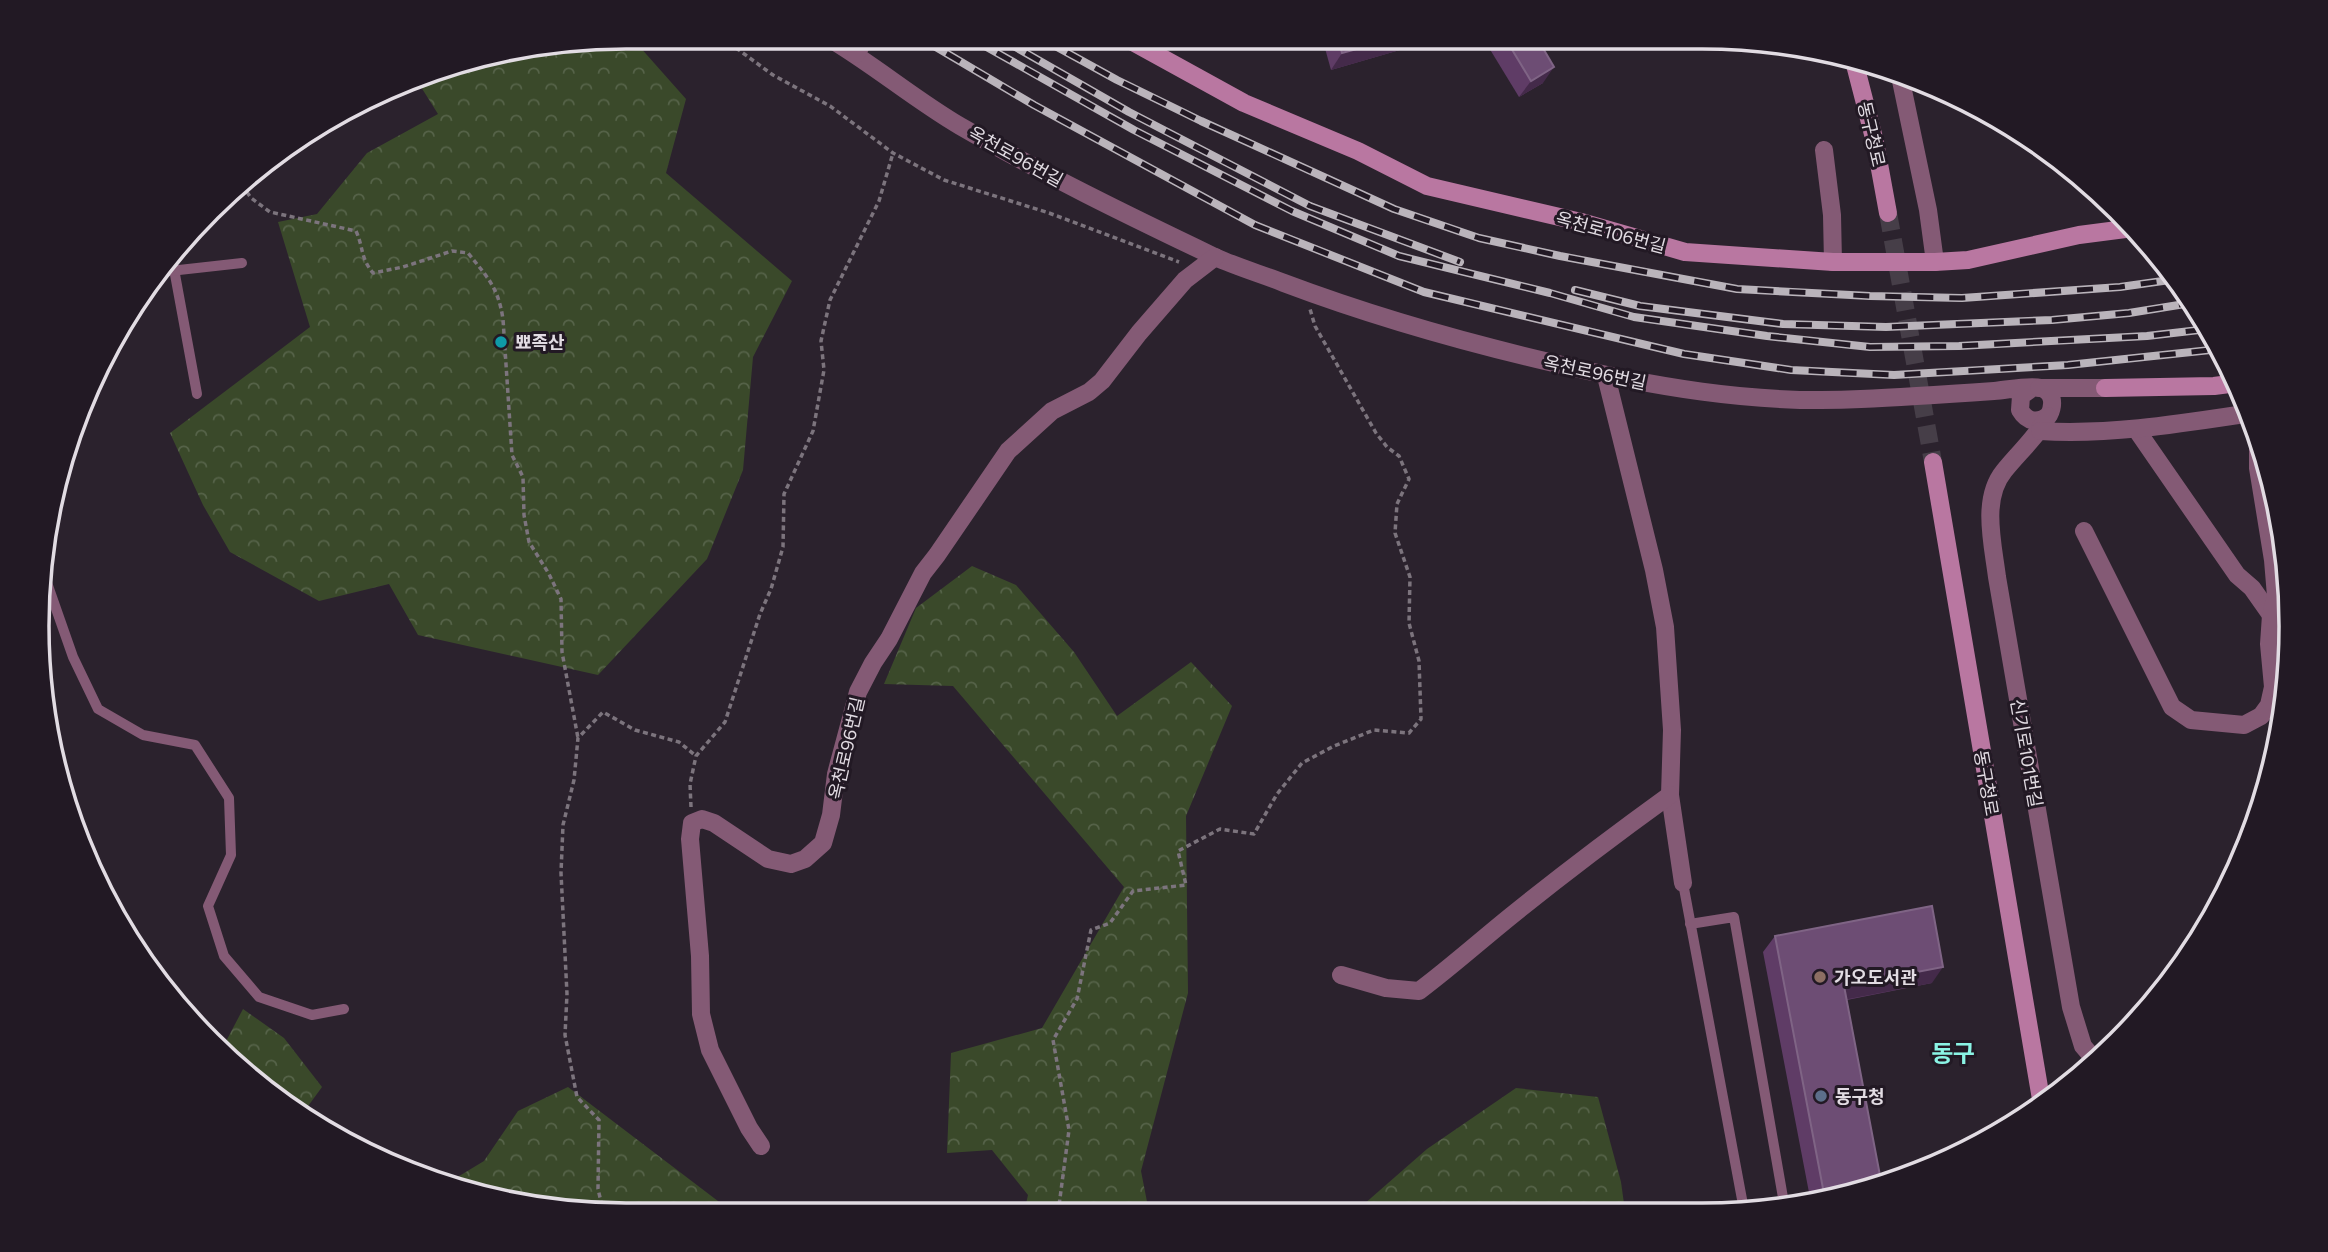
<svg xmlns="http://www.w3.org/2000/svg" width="2328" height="1252" font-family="Commissioner,'Noto Sans KR',sans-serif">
  <defs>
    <pattern id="forest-crowns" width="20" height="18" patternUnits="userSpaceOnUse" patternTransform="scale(1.75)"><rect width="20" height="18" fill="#3a492a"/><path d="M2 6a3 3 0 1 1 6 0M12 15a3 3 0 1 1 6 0" fill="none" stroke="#566349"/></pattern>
  </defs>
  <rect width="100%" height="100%" fill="#2b222d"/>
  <g fill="url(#forest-crowns)">
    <path d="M631 37 686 99 666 173 792 281 753 357 743 470 707 559 598 675 418 635 389 584 319 601 230 552 203 505 170 433 310 327 278 222 317 214 367 153 438 114 416 79 436 68Z"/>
    <path d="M972 566 1016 585 1074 652 1117 716 1191 662 1232 706 1186 816 1188 993 1141 1171 1149 1212 1024 1213 1028 1195 992 1150 947 1153 951 1053 1042 1028 1124 887 953 686 884 684 916 608Z"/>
    <path d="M243 1009 284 1038 322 1087 303 1113 223 1047Z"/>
    <path d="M568 1087 735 1214H588L473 1195 446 1184 484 1161 518 1111Z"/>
    <path d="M1516 1088 1598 1097 1621 1182 1625 1211 1355 1212 1427 1149Z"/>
  </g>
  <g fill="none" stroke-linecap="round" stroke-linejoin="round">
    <path stroke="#463e48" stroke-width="18" stroke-dasharray="18 9" stroke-linecap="butt" d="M1888 213 1933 462"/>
    <g stroke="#7c747d" stroke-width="3.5" stroke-dasharray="5 3.5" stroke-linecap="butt">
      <path d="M736 48 773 75 830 106 893 153 944 180 1049 213 1179 262"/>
      <path d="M242 185 251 198 270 212 356 231C364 249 360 257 373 273L403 267 452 251 468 253C488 278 498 287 503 319L512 455 523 477 524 515 529 542 549 574 561 599 562 652 578 738"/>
      <path d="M691 807 690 784 696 756 725 722 760 614 771 589 783 547 784 494 813 431 824 370 821 341 830 300 879 201 893 153"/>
      <path d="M1058 1213 1069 1130 1053 1040 1077 999 1091 930 1110 923 1133 891 1186 885 1178 851 1220 829 1254 834 1277 794 1302 763 1334 746 1374 730 1409 733 1421 719 1419 661 1409 623 1410 577 1395 533 1397 504 1409 479 1399 456 1387 447 1376 433 1315 326 1310 309"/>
      <path d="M604 1214 598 1189 599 1120 577 1097 565 1035 567 994 561 873 563 825 574 780 578 738 603 712 635 730 679 742 696 756"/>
    </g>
    <g stroke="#845a75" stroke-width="10">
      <path d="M174 269 197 394"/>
      <path d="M161 272 242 263"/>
      <path d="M46 580 73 657 98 709 143 735 195 745 229 798 231 855 208 906 224 956 259 997 312 1015 344 1009"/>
      <path d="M1683 883 1744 1210"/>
      <path d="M1690 924 1734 917 1785 1209"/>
    </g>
    <g stroke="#845a75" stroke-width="18">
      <path d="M827 37C873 64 914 99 960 126 1043 174 1129 216 1215 257 1237 267 1261 274 1284 283 1369 315 1456 340 1545 361 1648 386 1755 405 1861 399 1906 397 1950 394 1994 391 2008 390 2028 385 2041 388 2054 392 2054 405 2049 415 2038 424 2027 422 2020 410L2021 396 2032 388"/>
      <path d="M856 54 866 37"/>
      <path d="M1900 76 1928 210 1935 262"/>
      <path d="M1824 150 1832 215 1833 262"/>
      <path d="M1606 376 1654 570 1665 627 1672 730 1670 795 1683 883"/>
      <path d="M2039 388H2105"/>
      <path d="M2048 416C2037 437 2019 452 2004 471 1981 499 1993 544 1997 577L2071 1007 2083 1046 2094 1059"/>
      <path d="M2136 429 2237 575 2252 588 2271 615"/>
      <path d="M2040 431C2106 435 2172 425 2238 415L2247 410"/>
      <path d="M2084 531 2172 707 2191 720 2244 725 2261 716 2269 705 2273 687 2269 644 2271 615 2276 596 2273 560 2258 468V439"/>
      <path d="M1341 975 1386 988 1419 991C1451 967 1480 941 1511 916 1563 874 1616 834 1670 795"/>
      <path d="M761 1146 749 1128 710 1050 701 1014 700 956 690 839 692 823 702 819 714 823 768 859 791 864 805 859 823 843 831 815 836 774 858 692 873 663 889 639 923 573 937 555 1008 451 1052 411 1089 392 1102 381 1139 333 1185 280 1215 257"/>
    </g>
    <g stroke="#b977a1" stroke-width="18">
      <path d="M1124 37 1244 103 1358 151 1427 186 1581 222 1685 252 1833 262H1935L1968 260 2079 235 2133 228"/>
      <path d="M1853 57 1875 142 1888 213"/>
      <path d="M2105 388 2214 386 2237 383"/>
      <path d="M1933 462 2042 1105"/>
    </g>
    <defs>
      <g id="rail">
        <path d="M919 37 1034 105 1255 225 1424 292 1684 354 1791 370 1894 375 2068 365 2220 349"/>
        <path d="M969 37 1134 130 1292 211 1399 256 1550 293 1634 317 1767 336 1870 347 1959 346 2147 336 2208 329"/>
        <path d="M998 37 1129 112 1310 206 1460 262"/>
        <path d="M1039 37 1117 80 1201 121 1394 209 1479 238 1560 256 1737 289 1870 296 1962 298 2120 287 2177 279"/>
        <path d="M1575 290 1640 306 1783 324 1886 327 2052 320 2129 313 2191 303"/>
      </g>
    </defs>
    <use href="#rail" stroke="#bab4bb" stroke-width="8"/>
    <use href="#rail" stroke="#221924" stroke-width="5" stroke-dasharray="16" stroke-linecap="butt"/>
  </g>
  <g fill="#5f3c66">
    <path d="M1325 38H1441L1331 70 1323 41Z"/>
    <path d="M1483 38H1537L1543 83 1519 97Z"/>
    <path d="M1775 936 1932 983 1847 1000 1882 1186 1811 1203 1763 952Z"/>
  </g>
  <g fill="#442a4a">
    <path d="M1397 38H1441L1331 70 1342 53Z"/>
    <path d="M1554 67 1543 83 1519 97 1531 81Z"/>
    <path d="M1943 967 1932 983 1833 1002 1844 986Z"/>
  </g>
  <g fill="#6d4d74" stroke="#7f6485" stroke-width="2">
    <path d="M1338 38H1397L1342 53Z"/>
    <path d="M1505 38H1537L1554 67 1531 81Z"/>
    <path d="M1932 906 1943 967 1844 986 1882 1186 1825 1199 1775 936Z"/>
  </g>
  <circle fill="#0f9aa8" stroke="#221924" stroke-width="2.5" cx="501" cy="342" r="7"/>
  <circle fill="#8d6e63" stroke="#221924" stroke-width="2.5" cx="1820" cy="977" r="7"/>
  <circle fill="#5c6f8a" stroke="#221924" stroke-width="2.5" cx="1821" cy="1096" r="7"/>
  <g text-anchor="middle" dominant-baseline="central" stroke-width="6" stroke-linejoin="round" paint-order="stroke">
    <g font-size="18" fill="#e2dce3" stroke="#221924">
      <text transform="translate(1872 134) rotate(77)">동구청로</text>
      <text transform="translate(1016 156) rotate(29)">옥천로96번길</text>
      <text transform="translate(1611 232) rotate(15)">옥천로106번길</text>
      <text transform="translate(1595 372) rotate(12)">옥천로96번길</text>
      <text transform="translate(846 748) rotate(-77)">옥천로96번길</text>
      <text transform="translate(2027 753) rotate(80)">신기로101번길</text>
      <text transform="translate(1987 783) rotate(80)">동구청로</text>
    </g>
    <g font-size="18" font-weight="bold" fill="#e2dce3" stroke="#221924" text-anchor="start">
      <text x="515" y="342">뾰족산</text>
      <text x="1834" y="977">가오도서관</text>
      <text x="1835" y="1096">동구청</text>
    </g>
    <g font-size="24" font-weight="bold" fill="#8af3e4" stroke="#221924">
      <text x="1953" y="1052">동구</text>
    </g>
  </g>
  <path d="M0 0H2328V1252H0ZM626 49H1702A577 577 0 0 1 2279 626V626A577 577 0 0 1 1702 1203H626A577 577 0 0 1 49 626V626A577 577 0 0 1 626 49Z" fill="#221924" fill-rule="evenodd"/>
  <path fill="none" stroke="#e2dce3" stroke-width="3.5" d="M626 49H1702A577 577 0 0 1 2279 626V626A577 577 0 0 1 1702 1203H626A577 577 0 0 1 49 626V626A577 577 0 0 1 626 49Z"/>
</svg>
